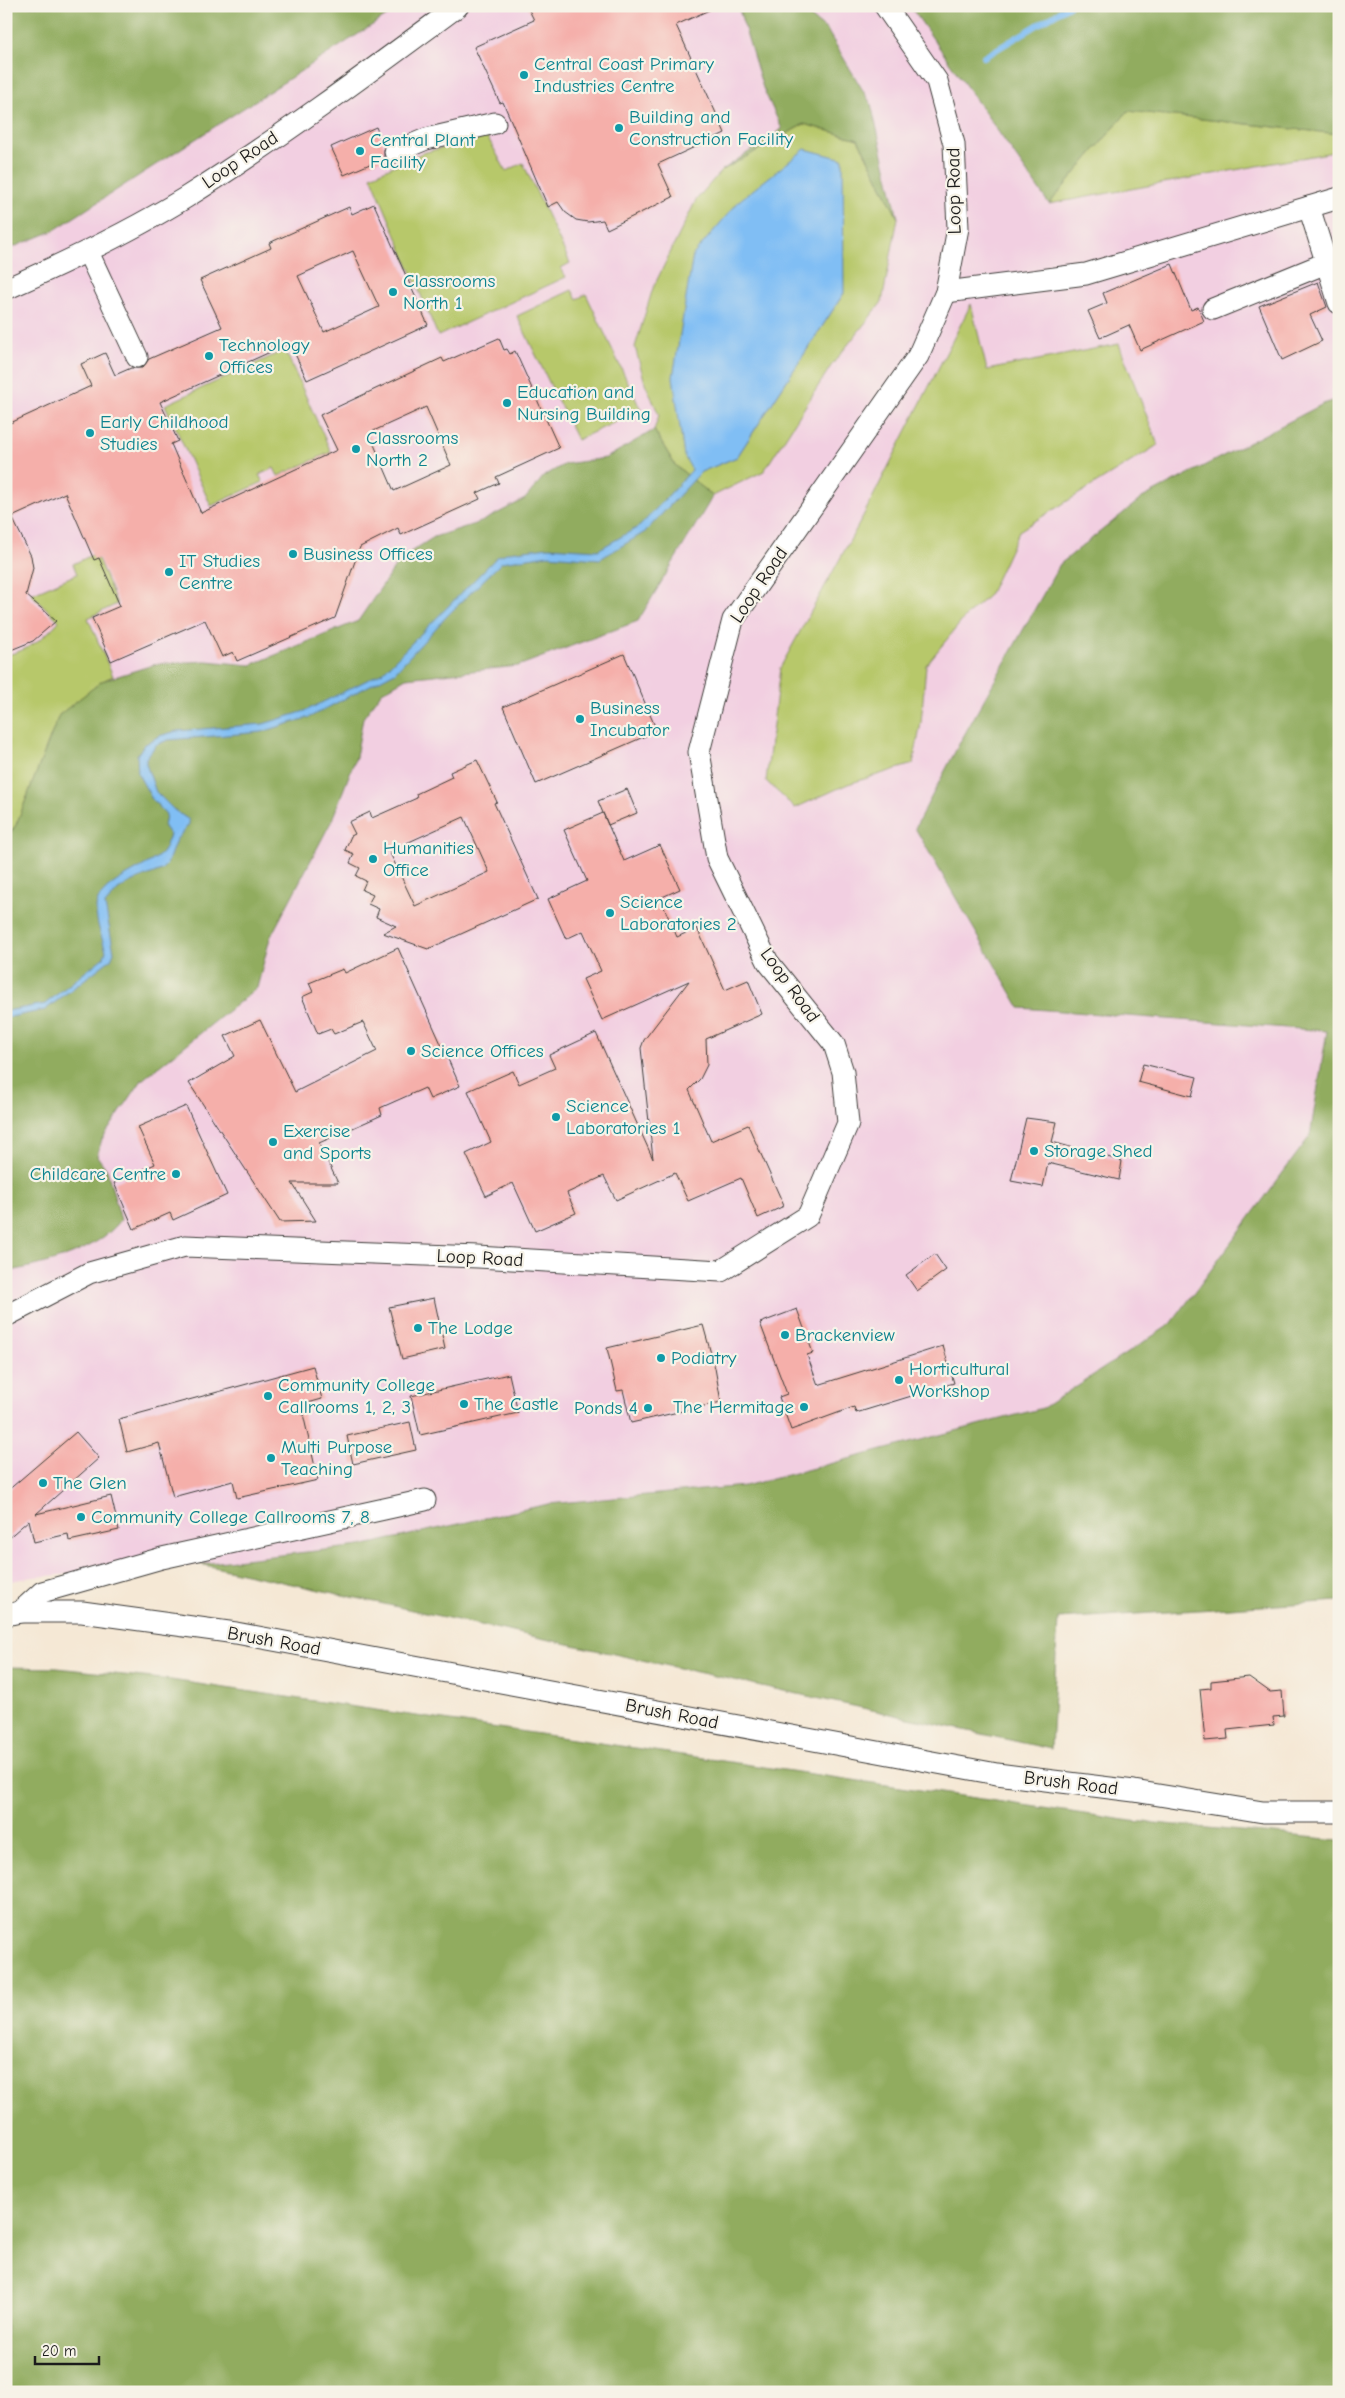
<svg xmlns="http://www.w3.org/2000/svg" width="1345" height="2398" font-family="'Comic Neue',sans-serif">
  <rect width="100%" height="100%" fill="#f7f3e8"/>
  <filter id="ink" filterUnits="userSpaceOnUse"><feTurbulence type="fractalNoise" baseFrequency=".02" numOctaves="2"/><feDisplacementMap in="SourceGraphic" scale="10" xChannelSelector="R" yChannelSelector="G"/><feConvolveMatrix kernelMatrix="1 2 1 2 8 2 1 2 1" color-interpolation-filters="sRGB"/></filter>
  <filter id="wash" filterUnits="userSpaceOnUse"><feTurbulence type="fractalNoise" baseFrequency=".0096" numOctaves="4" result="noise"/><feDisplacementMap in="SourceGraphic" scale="20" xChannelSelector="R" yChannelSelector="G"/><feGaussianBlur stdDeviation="1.12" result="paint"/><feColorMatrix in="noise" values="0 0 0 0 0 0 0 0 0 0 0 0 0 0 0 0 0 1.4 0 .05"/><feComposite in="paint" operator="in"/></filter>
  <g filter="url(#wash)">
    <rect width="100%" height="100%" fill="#f5e8d5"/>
    <path fill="#f2cfe1" d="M402 6H911L1300 158 1339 151V399L1323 404 1060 564 958 746 915 828 1020 1008 1327 1031 1310 1136 1171 1324 1043 1408 745 1486 548 1504 360 1546 200 1564 33 1577 6 1582V250L53 231Z"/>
    <g fill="#b7c86a" stroke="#6a7243" fill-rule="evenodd">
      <path d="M1128 111 1339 134V151L1049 204Z"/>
      <path d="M804 124 858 139 898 218 882 302 831 366 764 471 713 496 675 465 654 430 659 415 645 383 635 347 653 288 696 200 721 171ZM844 293 737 457 695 474Z"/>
      <path d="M487 136 506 171 523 163 570 263 561 268 566 277 438 336 371 176 422 153Z"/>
      <path d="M572 290 577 299 586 294 641 410 577 440 517 316Z"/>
      <path d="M971 304 987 370 1119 344 1158 445 1019 531 989 595 966 616 926 665 921 723 913 764 848 784 795 808 766 781 780 668 859 524Z"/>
      <path d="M285 350 331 452 278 476 274 468 259 475 263 482 211 506 165 405Z"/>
      <path d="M92 555 95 560 98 559 117 604 88 618 113 676 102 681 59 715 16 825 6 839V655C28 651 45 637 59 621L31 594 77 574 73 564Z"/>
    </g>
    <g fill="#91ac5e" stroke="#56643d">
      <path d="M6 6H402L53 231 6 250Z"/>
      <path d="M738 6H797L827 30 871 104 898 218 858 139 804 124 721 171 782 129 763 88Z"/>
      <path d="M910 6H1339V134L1128 111 1049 204Z"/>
      <path d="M1339 399V1601L1058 1619 1051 1749 200 1564 360 1546 548 1504 745 1486 1043 1408 1171 1324 1310 1136 1327 1031 1020 1008 915 828 958 746 1060 564 1142 498 1323 404Z"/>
      <path d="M654 430 675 465 713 496 638 621 518 666 406 678 382 692 363 718 356 757 332 820 270 938 257 988 142 1080 102 1139 97 1156 107 1170 121 1220C95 1253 46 1264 6 1272V839L16 825 59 715 102 681 156 664 206 661 251 665 358 621 401 558 434 537 481 522 525 499 544 476 565 464 606 458Z"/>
      <path d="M6 1667 57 1668 171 1680 1132 1821 1339 1840V2392H6Z"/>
    </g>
    <path fill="#80bef4" stroke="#4e6d88" d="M805 149 843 159 844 293 737 457 701 472 645 532 600 559 548 555 502 562 448 615 395 672 310 717 262 732 168 740 156 745 146 758V764L156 792 174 810 189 820V824L176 840 167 864 161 870 131 882 118 890 105 905 114 952 111 959 45 1010 6 1018V1011L45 1004 104 957 106 951C102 938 96 923 96 909 95 884 146 869 162 853 166 848 167 841 170 835L164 827 166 814 152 799 138 774 137 755 144 745 159 736 177 731 263 724 305 711 383 672 497 557 509 552 548 547 598 550 640 526 692 470 684 456 673 377 693 255 740 200Z"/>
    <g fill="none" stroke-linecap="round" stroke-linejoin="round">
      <path stroke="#80bef4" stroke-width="6" d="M984 57 1069 6"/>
    </g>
    <g id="blocks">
      <g fill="#f5afaa" fill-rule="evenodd">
        <path d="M527 6H718L676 25 725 133 658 164 673 197 607 229 603 220 588 222 576 220 565 212 558 202 548 207 503 102 500 103 474 47 534 20Z"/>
        <path d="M376 127 384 146V158L344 175 331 147Z"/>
        <path d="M374 204 428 325 307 380 290 343 160 402 178 441 171 444 201 513 337 450 320 415 442 358 444 362 499 338 504 350 507 349 510 354 515 351 559 448 496 477 499 483 477 493 480 499 401 535 398 528 360 547 335 618 237 661 233 652 222 657 205 620 111 661 92 618 120 606 99 558 94 560 65 493 12 517 31 556 33 568 26 595 56 621 33 641 6 652V425L91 386 81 364 105 353 115 375 131 368H142L149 359 222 327 200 280 271 248 269 243 349 207 352 214ZM353 251 379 307 324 332 298 276ZM426 407 451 465 394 491 369 433Z"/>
        <path d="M1172 264 1191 310 1198 307 1204 321 1140 350 1129 325 1100 338 1088 311 1107 303 1103 293Z"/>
        <path d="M1318 282 1327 307 1310 315 1322 341 1282 360 1259 306Z"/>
        <path d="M624 654 657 731 536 784 503 707Z"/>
        <path d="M477 760 497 802 494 803 538 899 428 949 383 933 396 926 376 917 379 909 368 904 373 895 362 890 366 881 356 876 360 868 350 863 354 854 345 850 351 836 355 834 349 822 370 812 372 818 417 798 416 794 452 777 450 772ZM464 817 489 872 415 906 389 851Z"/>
        <path d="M627 789 637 813 608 825 598 801Z"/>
        <path d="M603 813 624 861 660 845 680 889 660 898 677 937 697 928 725 990 748 980 762 1014 706 1039 707 1065 700 1079 689 1090 711 1141 748 1125 784 1206 758 1218 741 1178 688 1201 675 1173 616 1200 604 1176 567 1193 576 1213 535 1231 513 1183 486 1196 466 1154 491 1142 468 1091 513 1071 519 1084 555 1068 549 1055 596 1033 653 1159 641 1048 644 1040 689 981 602 1020 583 979 601 971 583 931 566 939 548 899 587 881 564 830Z"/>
        <path d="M398 948 460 1086 430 1099 425 1088 380 1108 382 1115 319 1143 338 1183H292L316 1221 280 1222 189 1083 235 1056 225 1036 260 1020 295 1092 377 1051 363 1022 334 1034 331 1029 318 1034 302 997 313 992 309 983 343 969 345 973Z"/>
        <path d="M1143 1064 1197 1077 1192 1096 1138 1082Z"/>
        <path d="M186 1106 227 1195 173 1220 170 1213 134 1229 114 1183 155 1164 138 1127Z"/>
        <path d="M1026 1118 1057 1122 1052 1142 1122 1161 1119 1180 1048 1163 1043 1187 1011 1181Z"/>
        <path d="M935 1254 946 1270 917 1291 906 1275Z"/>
        <path d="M434 1298 445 1349 402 1359 389 1307Z"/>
        <path d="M797 1309 813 1353 807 1355 818 1385 943 1346 954 1383 856 1413 854 1407 791 1430 779 1397 787 1394 760 1323Z"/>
        <path d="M703 1325 715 1368 721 1402 631 1423 623 1390 617 1391 607 1348Z"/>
        <path d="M313 1366 322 1399 301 1405 318 1480 237 1498 233 1481 173 1497 159 1443 127 1452 119 1419Z"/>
        <path d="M509 1374 518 1413 420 1435 411 1396Z"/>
        <path d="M410 1422 416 1450 353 1464 347 1436Z"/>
        <path d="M76 1432 99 1458 36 1514 111 1496 119 1530 69 1541 68 1534 34 1542 29 1520 6 1540V1492Z"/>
        <path d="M1249 1677 1270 1692 1282 1691 1284 1716 1273 1717 1274 1725 1227 1730 1228 1739 1205 1741 1200 1689 1211 1688V1681Z"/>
      </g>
    </g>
  </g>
  <g filter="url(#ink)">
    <use href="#blocks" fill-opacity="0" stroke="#3d3b38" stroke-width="1"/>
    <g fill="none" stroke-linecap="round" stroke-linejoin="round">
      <defs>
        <g id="minor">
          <path d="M395 152 426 139 495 123"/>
          <path d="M1309 207 1339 303"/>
          <path d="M88 252 137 357"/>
          <path d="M6 289C67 262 128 233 185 198 279 139 369 72 458 6"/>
          <path d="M946 292 1086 274 1339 198"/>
          <path d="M1213 309 1326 263"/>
          <path d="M6 1316 89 1273 185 1246 478 1257 721 1271 808 1216 848 1123 843 1072 834 1044 768 962 717 858 699 752 733 620 918 356 946 292 958 228 954 144 937 81 885 6"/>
          <path d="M20 1612 42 1592 162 1558 425 1500"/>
          <path d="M6 1615 20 1612H82L236 1633 997 1774 1134 1791 1263 1812H1339"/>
        </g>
      </defs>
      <use href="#minor" stroke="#3d3b38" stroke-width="23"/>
      <use href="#minor" stroke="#fff" stroke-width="21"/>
    </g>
  </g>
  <g fill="#0f9aa8" stroke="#f7f3e8" stroke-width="2">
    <circle cx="524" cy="75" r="5"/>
    <circle cx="619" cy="128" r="5"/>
    <circle cx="360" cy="151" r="5"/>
    <circle cx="393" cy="292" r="5"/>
    <circle cx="209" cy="356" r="5"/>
    <circle cx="507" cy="403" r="5"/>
    <circle cx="90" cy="433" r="5"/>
    <circle cx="356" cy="449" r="5"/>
    <circle cx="293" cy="554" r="5"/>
    <circle cx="169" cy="572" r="5"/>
    <circle cx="580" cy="719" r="5"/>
    <circle cx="373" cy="859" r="5"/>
    <circle cx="610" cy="913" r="5"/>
    <circle cx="411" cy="1051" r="5"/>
    <circle cx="556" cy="1117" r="5"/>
    <circle cx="273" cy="1142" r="5"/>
    <circle cx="1034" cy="1151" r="5"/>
    <circle cx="176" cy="1174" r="5"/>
    <circle cx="418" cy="1328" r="5"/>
    <circle cx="785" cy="1335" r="5"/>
    <circle cx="661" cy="1358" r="5"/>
    <circle cx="899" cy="1380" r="5"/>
    <circle cx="268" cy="1396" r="5"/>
    <circle cx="464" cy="1404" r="5"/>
    <circle cx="804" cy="1407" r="5"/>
    <circle cx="648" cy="1408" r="5"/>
    <circle cx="271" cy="1458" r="5"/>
    <circle cx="43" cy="1483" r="5"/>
    <circle cx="81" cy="1517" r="5"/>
  </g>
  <g text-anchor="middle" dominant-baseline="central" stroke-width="4.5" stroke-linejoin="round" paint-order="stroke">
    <g font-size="19" fill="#0d838f" stroke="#f7f3e8" text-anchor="start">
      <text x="534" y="64">Central Coast Primary<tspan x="534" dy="22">Industries Centre</tspan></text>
      <text x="629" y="117">Building and<tspan x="629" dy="22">Construction Facility</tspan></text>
      <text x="370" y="140">Central Plant<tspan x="370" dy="22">Facility</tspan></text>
      <text x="403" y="281">Classrooms<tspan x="403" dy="22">North 1</tspan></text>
      <text x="219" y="345">Technology<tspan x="219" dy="22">Offices</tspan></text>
      <text x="517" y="392">Education and<tspan x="517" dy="22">Nursing Building</tspan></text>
      <text x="100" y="422">Early Childhood<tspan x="100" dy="22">Studies</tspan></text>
      <text x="366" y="438">Classrooms<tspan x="366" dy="22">North 2</tspan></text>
      <text x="303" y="554">Business Offices</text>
      <text x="179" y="561">IT Studies<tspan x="179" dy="22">Centre</tspan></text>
      <text x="590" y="708">Business<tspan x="590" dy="22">Incubator</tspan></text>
      <text x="383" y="848">Humanities<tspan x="383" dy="22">Office</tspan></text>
      <text x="620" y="902">Science<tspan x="620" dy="22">Laboratories 2</tspan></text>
      <text x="421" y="1051">Science Offices</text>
      <text x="566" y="1106">Science<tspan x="566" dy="22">Laboratories 1</tspan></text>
      <text x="283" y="1131">Exercise<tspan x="283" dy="22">and Sports</tspan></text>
      <text x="1044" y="1151">Storage Shed</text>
      <text x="166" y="1174" text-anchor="end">Childcare Centre</text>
      <text x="428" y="1328">The Lodge</text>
      <text x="795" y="1335">Brackenview</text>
      <text x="671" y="1358">Podiatry</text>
      <text x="909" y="1369">Horticultural<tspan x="909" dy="22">Workshop</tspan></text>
      <text x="278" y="1385">Community College<tspan x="278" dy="22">Callrooms 1, 2, 3</tspan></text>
      <text x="474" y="1404">The Castle</text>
      <text x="794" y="1407" text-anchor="end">The Hermitage</text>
      <text x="638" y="1408" text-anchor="end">Ponds 4</text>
      <text x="281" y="1447">Multi Purpose<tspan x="281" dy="22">Teaching</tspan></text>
      <text x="53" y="1483">The Glen</text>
      <text x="91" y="1517">Community College Callrooms 7, 8</text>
    </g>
    <g font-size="19" fill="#1c1c1c" stroke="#f7f3e8">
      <text transform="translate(240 160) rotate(-34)">Loop Road</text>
      <text transform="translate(954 191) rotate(-91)">Loop Road</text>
      <text transform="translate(759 585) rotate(-56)">Loop Road</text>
      <text transform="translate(790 985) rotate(54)">Loop Road</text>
      <text transform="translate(480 1258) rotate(3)">Loop Road</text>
      <text transform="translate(274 1641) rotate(10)">Brush Road</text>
      <text transform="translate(672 1714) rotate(11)">Brush Road</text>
      <text transform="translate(1071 1783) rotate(7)">Brush Road</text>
    </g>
  </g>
  <rect width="1345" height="2398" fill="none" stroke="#f7f3e8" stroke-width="25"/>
  <path d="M35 2356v8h64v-8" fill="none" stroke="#1c1c1c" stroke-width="2.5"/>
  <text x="42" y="2356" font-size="15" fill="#1c1c1c" stroke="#f7f3e8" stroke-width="4" paint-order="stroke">20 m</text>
</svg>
